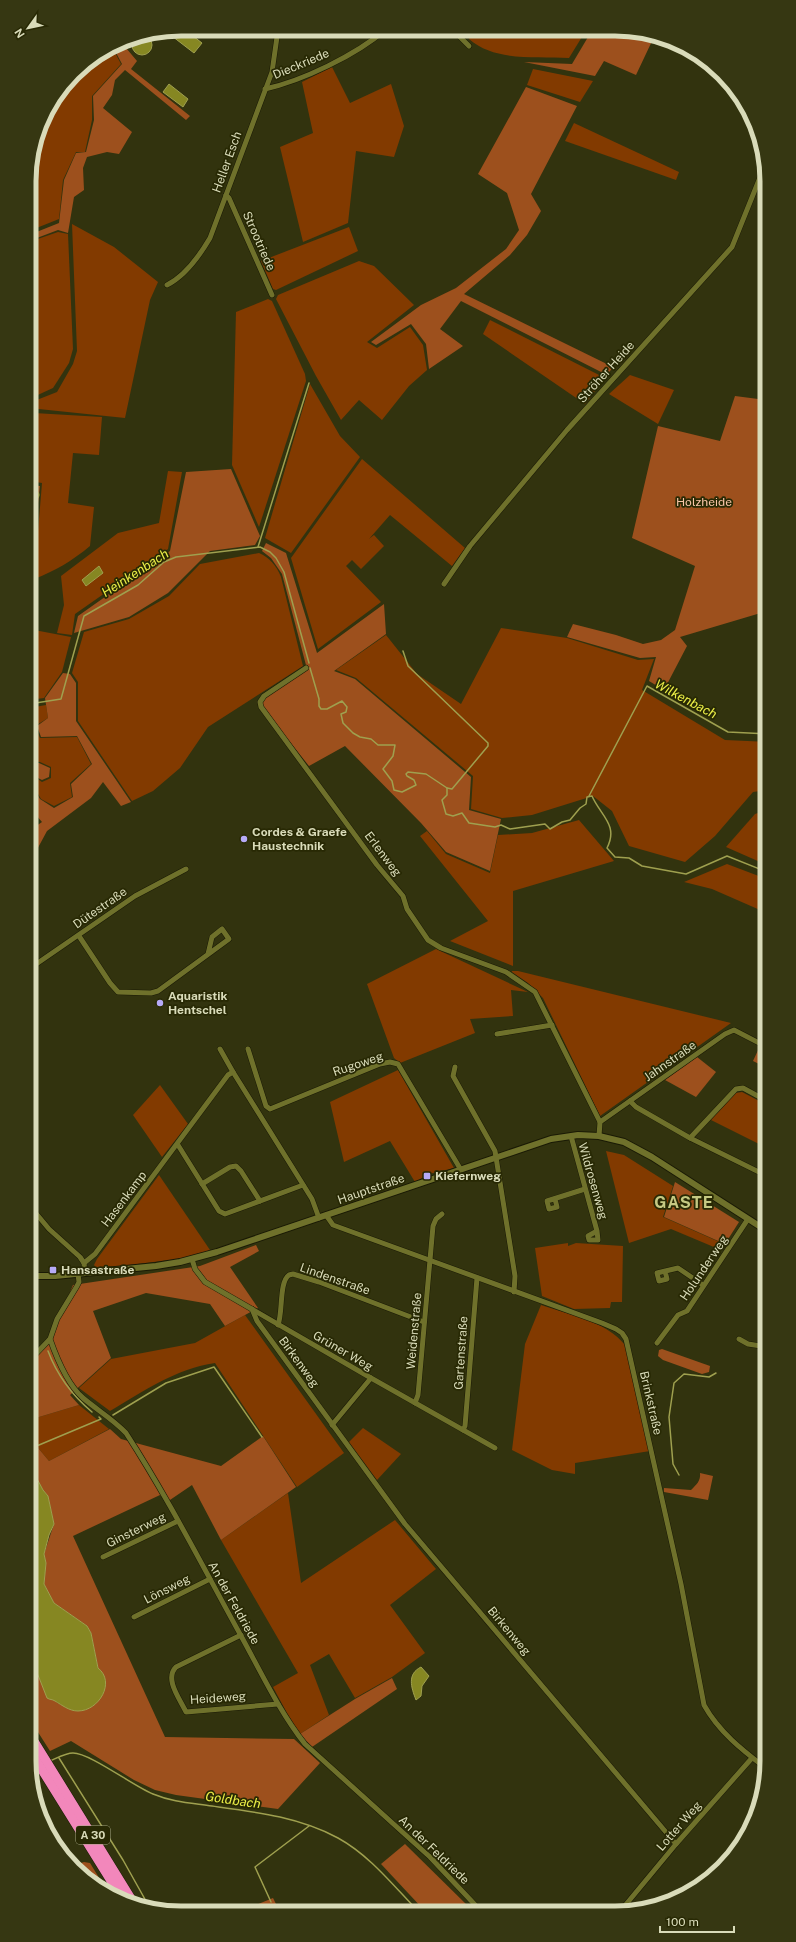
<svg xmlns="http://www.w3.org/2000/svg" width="796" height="1942" font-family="'Public Sans',sans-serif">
  <rect width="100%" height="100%" fill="#32330e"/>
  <g fill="#823a00">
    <path d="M473 31 585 32 569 58C536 56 495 62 469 39Z"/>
    <path d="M112 47 121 64 92 96V120L85 152H76L63 180 59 219 29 231V171L45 113 81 67Z"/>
    <path d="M332 67 350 103 391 84 404 126 394 157 356 151 348 223 303 242 280 147 313 133 302 82Z"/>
    <path d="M533 69 593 81 580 102 527 85Z"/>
    <path d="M574 123 679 172 676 180 565 141Z"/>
    <path d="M72 224 114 247 158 282 150 300 125 418 29 408V403L57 392 73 364 77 351Z"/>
    <path d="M349 227 358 251 276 290 273 289 261 261Z"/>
    <path d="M58 232 68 234 73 349 69 363 53 388 29 399V242Z"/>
    <path d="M359 261 374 266 414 305 367 342 377 348 410 327 423 345 427 370 409 386 382 420 359 400 341 420 316 376 276 299 278 295Z"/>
    <path d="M268 299 272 301 305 374 306 381 259 527 232 465 236 312Z"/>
    <path d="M490 320 605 378 585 404 483 334Z"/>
    <path d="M630 375 674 390 658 424 609 394Z"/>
    <path d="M310 384 340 436 360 457 291 553 265 538Z"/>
    <path d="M34 413 102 417 99 455 73 453 68 503 94 507 90 546C72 561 55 571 34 579L42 483 29 481V422Z"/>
    <path d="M362 459 465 548 452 566 390 515 369 539 374 535 384 546 361 569 352 560 346 566 381 602 318 649 291 558Z"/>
    <path d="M168 471 182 472 168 549 75 614 72 635 57 633 64 605 61 576 118 533 159 523Z"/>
    <path d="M259 553C269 557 277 566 281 577L303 666 208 727 180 768 153 791 132 801 78 721V682L72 673 84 632 129 619 169 596 200 564Z"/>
    <path d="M501 628 567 638 638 660 654 659 642 690 725 740 767 742V790L753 792 715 836 685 862 629 846 612 811 593 796 532 815 502 818 471 809 473 776 356 678 336 670 386 635 417 674 461 704Z"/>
    <path d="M29 629 71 637 62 672 44 698 29 700Z"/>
    <path d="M46 705 48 718 35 726 40 738 77 737 91 764 70 783 72 797 54 806 41 799 31 782 35 777 42 782 51 778V767L40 762 29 761V708Z"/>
    <path d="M767 810V865L726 847 755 814Z"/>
    <path d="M579 820 614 861 513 891V966L450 941 488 921 420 836 427 831 446 854 490 873 498 835 532 833Z"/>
    <path d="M727 864 767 879V913L712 889 684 882Z"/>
    <path d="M436 949 528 992 511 990 513 1016 470 1019 475 1033 400 1063 394 1058 367 984Z"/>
    <path d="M512 971H518L731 1023 600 1116 543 998 528 983 512 972Z"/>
    <path d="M398 1070 454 1168 429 1174 415 1182 390 1141 344 1162 330 1102Z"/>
    <path d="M160 1085 188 1124 162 1157 133 1115Z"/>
    <path d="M742 1092 767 1105V1148L711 1120 736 1093Z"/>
    <path d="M606 1151 624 1155 673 1186 663 1217 724 1244 721 1250 671 1229 629 1243Z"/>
    <path d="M159 1175 210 1250 194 1257 97 1269 94 1265 97 1259Z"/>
    <path d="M568 1243V1246L576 1243 623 1246 622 1302H611L610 1308 574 1309 542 1296 535 1248Z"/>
    <path d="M541 1305C569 1315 606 1321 625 1345L650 1451 575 1463V1474L552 1470 512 1450 525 1344Z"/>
    <path d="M245 1315 344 1453 297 1487 215 1363C177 1368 142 1392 110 1411L79 1388 111 1359 195 1343Z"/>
    <path d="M79 1405 109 1429 49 1461 29 1437V1420Z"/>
    <path d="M363 1428 401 1454 377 1480 349 1442Z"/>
    <path d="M288 1493 301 1583 395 1520 436 1569 390 1605 425 1653 392 1677 355 1698 329 1654 310 1665 329 1715 300 1734 287 1713 273 1687 298 1673 221 1540Z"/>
  </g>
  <g fill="#9d501d">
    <path d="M591 32H638L653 39 636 75 604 61 595 76 524 62 572 64Z"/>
    <path d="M121 42 137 61 131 69 190 116 186 120 125 70 115 80 112 95 103 108 132 132 119 154 107 152 87 157 83 168 84 190 74 197 68 233 58 230 29 241V235L59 223 64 180 76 153 86 152 94 120 93 96 122 64 113 47Z"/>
    <path d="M526 87 577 106 531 194 541 211 527 235 510 255 464 294 613 367 607 375 461 301 440 329 463 346 429 369 426 344 411 324 376 345 371 342 421 305 456 288 506 249 519 230 507 193 478 174Z"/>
    <path d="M735 396 767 400V611L680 637 687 646 664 690 649 681 656 657 640 658 567 637 573 624 616 635 643 644 661 640 675 630 695 566 632 538 658 426 720 441Z"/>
    <path d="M231 469 260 536 255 545 210 551 168 593 129 617 74 633 78 616 170 551 186 472Z"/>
    <path d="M29 485 40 486 29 581Z"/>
    <path d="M266 543 286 553 317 653 384 604 386 634 334 671 355 679 471 777 469 810 501 819 490 871 446 852 421 823 345 746 309 766 262 707V702L265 698 307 669 282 574 271 558 262 551Z"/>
    <path d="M63 673 70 674 76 683V721L131 802 121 806 103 782 91 798 47 831 33 857 29 854V831L42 822 29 807V762L39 763 50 768 49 777 42 780 34 776 30 782 40 799 54 808 73 797 71 784 92 764 77 736 41 737 37 726 48 718 45 698Z"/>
    <path d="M760 1046 767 1050V1068L753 1061Z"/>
    <path d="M697 1057 716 1072 696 1097 665 1080Z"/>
    <path d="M675 1182 739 1222 725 1244 664 1217Z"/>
    <path d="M256 1245 259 1251 230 1267 258 1308 225 1326 210 1304 146 1293 93 1311 111 1358 70 1395 79 1405 29 1420V1358L49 1343 73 1285 200 1266Z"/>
    <path d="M662 1349 710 1366 709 1372 702 1374 663 1360 658 1356 659 1350Z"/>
    <path d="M110 1429 121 1439 221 1466 263 1436 296 1487 221 1540 192 1485 167 1502 160 1495 73 1536 165 1737 294 1739 320 1763 278 1809 176 1795 155 1790 134 1780 71 1741 50 1751 29 1718V1660C48 1687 40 1700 78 1711L98 1668 91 1633 87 1626 54 1603 44 1584 46 1563 44 1554 54 1524 48 1496 43 1490 34 1473 35 1471 29 1469V1437L49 1461Z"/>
    <path d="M700 1473 713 1476 708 1500 664 1492V1488L691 1490C696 1485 701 1481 700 1473Z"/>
    <path d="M392 1678 397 1689 312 1747 300 1734 355 1699Z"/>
    <path d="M405 1844 471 1909H423L381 1864Z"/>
    <path d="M84 1862 90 1863 109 1894 72 1866Z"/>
    <path d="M273 1898 279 1910H244Z"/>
  </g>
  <g fill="#868722" stroke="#9fa04f">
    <path d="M184 29 202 43 194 53 168 33Z"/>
    <circle cx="142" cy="45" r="10"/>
    <path d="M169 84 188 99 183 107 163 92Z"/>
    <path d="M99 566 103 573 86 586 82 580Z"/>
    <path d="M29 1469 35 1471 34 1473 43 1490 48 1496 54 1524 49 1535 44 1554 46 1563 44 1584 54 1603 87 1626 91 1633 98 1668C116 1682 99 1711 78 1711 69 1711 62 1705 55 1701 52 1699 50 1700 47 1698L38 1675 29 1660Z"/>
    <path d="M421 1667 429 1676 422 1686 421 1696 416 1700C411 1687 407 1674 421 1667Z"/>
  </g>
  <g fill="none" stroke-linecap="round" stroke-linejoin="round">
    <g stroke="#9fa04f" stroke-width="1.5">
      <path d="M258 547 309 383"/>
      <path d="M403 651 408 666 488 743V746L452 789 447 788"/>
      <path d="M310 668 319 699V706L321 709H327L342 701 347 707 346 712 341 714 343 723 353 733 360 737 371 739 378 745H395L393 756 383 769 392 781 394 790 402 792 416 785 414 780 407 776 406 774 408 772 426 774 447 788V795L442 800 446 814 453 816 462 813 469 823 495 827 501 825 510 829 545 824 550 829 562 822 570 820 580 808 586 804 587 797 592 796C600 815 619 825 607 848L615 857 629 858 642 866 686 874 727 856 767 872"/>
      <path d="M29 704 61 699 84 616 138 585 164 562 176 557 260 547 270 552 276 558 284 572 309 663"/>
      <path d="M589 796 647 686 728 732 767 734"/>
      <path d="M48 1351C57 1375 73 1396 92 1412"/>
      <path d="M113 1415 166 1383 214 1367 262 1437"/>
      <path d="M29 1446 39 1445 101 1419 99 1417"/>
      <path d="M679 1475 673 1464 669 1417 674 1383 684 1374 709 1377 716 1373"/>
      <path d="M59 1758 123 1860 151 1910"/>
      <path d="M50 1761C57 1758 66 1753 73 1753 90 1753 133 1786 153 1794 172 1802 192 1803 212 1806 256 1812 299 1817 338 1838 369 1855 392 1884 416 1909"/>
      <path d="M30 1768 35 1766"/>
      <path d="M271 1902 255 1867 309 1826"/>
    </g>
    <g stroke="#868722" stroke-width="9">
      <path d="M29 503 35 495 29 490"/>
      <path d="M29 533V531"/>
    </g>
    <defs>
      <g id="minor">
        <path d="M454 31 469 46"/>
        <path d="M678 43 685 46"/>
        <path d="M265 89C302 81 356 55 385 30"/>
        <path d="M226 195 229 198 272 295"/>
        <path d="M167 285C185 276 200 255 210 238L272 72 278 30"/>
        <path d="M444 584 470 546 567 430 732 247 765 165"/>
        <path d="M306 668 264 696 260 702 261 707 377 865 403 896 407 909 428 940 441 948 506 972 535 992 600 1122"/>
        <path d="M79 936 110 983 118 992 151 993 158 991 229 939 222 929 212 937 208 954"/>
        <path d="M29 969 135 896 186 869"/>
        <path d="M497 1034 552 1025"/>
        <path d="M220 1049 233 1072"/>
        <path d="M248 1049 266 1106 270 1109 380 1064 390 1062 398 1064 461 1170"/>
        <path d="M455 1067 453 1076 495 1151 515 1276 514 1292"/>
        <path d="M630 1101 636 1107 690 1138 767 1176"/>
        <path d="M571 1136 597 1231 598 1240H589L588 1236 597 1231"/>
        <path d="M599 1136 600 1122 725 1034 734 1030 767 1047"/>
        <path d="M690 1138 736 1089 743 1088 767 1101"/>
        <path d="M178 1145 219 1211 225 1214 303 1185"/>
        <path d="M202 1184 230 1167 236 1166 241 1171 260 1201"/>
        <path d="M555 1199 557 1207 549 1209 547 1201 585 1189"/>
        <path d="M29 1205 49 1229 80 1257 84 1263 85 1273"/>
        <path d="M326 1215 333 1225 602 1323 616 1329 622 1333 626 1339 681 1584 704 1705C719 1732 742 1750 767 1769"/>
        <path d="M192 1259 195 1269 205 1282 371 1378 495 1448"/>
        <path d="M84 1263 95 1254 228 1075 233 1072 312 1199 319 1218"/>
        <path d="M665 1271 667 1279 659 1281 657 1273 678 1268 703 1285"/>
        <path d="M78 1274 79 1282 77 1286 57 1319 50 1339C57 1359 67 1384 83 1398 97 1410 113 1419 126 1433 168 1498 203 1567 240 1634 261 1672 279 1711 305 1744L430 1857 479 1909"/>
        <path d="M252 1309 257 1321 405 1524 676 1844"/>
        <path d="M278 1325C283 1312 279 1282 289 1275L293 1274 319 1282 424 1322"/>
        <path d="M739 1339 748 1344 767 1347"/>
        <path d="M657 1343 678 1315 687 1311 748 1219"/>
        <path d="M29 1361 50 1339"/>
        <path d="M415 1403 418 1395 433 1226 436 1219 442 1214"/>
        <path d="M332 1425 371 1378"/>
        <path d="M463 1430 465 1426 477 1278"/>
        <path d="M103 1557 178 1521"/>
        <path d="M134 1617 210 1579"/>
        <path d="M241 1635 176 1667C164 1679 180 1699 186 1712L278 1704"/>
        <path d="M623 1908 676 1844 752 1758"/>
      </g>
      <path id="tertiary" d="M29 1276H55L156 1266 180 1262 217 1252 551 1139 578 1135 599 1136 624 1142 652 1157 767 1231"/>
      <g id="motorway">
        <path d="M29 1733 135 1905"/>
        <path d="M29 1749 123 1900"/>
      </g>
    </defs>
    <use href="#minor" stroke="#1a1a05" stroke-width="6"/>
    <use href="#tertiary" stroke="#1a1a05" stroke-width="8"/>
    <use href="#motorway" stroke="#1a1a05" stroke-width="10"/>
    <use href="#minor" stroke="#6f712b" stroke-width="5"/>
    <use href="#tertiary" stroke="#6f712b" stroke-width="6"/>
    <use href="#motorway" stroke="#f287bb" stroke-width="9"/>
  </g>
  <g fill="#b7abf8" stroke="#282904" stroke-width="1.5">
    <circle cx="244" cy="839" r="4"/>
    <circle cx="160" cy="1003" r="4"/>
    <rect x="423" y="1172" width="8" height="8" rx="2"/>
    <rect x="49" y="1266" width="8" height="8" rx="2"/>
  </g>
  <g text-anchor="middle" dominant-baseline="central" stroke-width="3.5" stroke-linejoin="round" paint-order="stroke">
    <rect fill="#282904" stroke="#a4a683" stroke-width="1" x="76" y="1826" width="34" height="18" rx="3"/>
    <g font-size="11" font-weight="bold" fill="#d9dbb9">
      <text x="93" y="1835">A 30</text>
    </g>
    <g font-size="12" fill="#d9dbb9" stroke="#282904">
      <text transform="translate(301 64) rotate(-23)">Dieckriede</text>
      <text transform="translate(227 162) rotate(-70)">Heller Esch</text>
      <text transform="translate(259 241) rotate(66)">Strootriede</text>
      <text transform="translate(606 372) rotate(-48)">Ströher Heide</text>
      <text transform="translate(383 854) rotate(53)">Erlenweg</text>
      <text transform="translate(100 908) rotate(-35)">Dütestraße</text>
      <text transform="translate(670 1061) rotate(-35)">Jahnstraße</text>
      <text transform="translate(358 1064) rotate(-19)">Rugoweg</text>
      <text transform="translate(593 1181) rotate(74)">Wildrosenweg</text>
      <text transform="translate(371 1189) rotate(-19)">Hauptstraße</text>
      <text transform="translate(124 1199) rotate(-53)">Hasenkamp</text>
      <text transform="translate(704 1268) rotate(-56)">Holunderweg</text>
      <text transform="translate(335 1279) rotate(19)">Lindenstraße</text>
      <text transform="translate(414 1331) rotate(-85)">Weidenstraße</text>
      <text transform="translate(343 1351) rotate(30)">Grüner Weg</text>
      <text transform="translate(461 1353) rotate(-86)">Gartenstraße</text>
      <text transform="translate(299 1362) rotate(54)">Birkenweg</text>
      <text transform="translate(651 1403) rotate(77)">Brinkstraße</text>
      <text transform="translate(136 1530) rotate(-26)">Ginsterweg</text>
      <text transform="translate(167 1589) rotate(-27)">Lönsweg</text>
      <text transform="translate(234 1603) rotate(61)">An der Feldriede</text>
      <text transform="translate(509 1631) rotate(50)">Birkenweg</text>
      <text transform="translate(218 1698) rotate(-4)">Heideweg</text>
      <text transform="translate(679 1826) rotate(-49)">Lotter Weg</text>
      <text transform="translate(434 1850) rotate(44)">An der Feldriede</text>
    </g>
    <g font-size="12" fill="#f9c5a8" stroke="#282904">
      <text x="704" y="502">Holzheide</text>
    </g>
    <g font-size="12" font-weight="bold" fill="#d9dbb9" stroke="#282904" text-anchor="start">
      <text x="252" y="832">Cordes &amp; Graefe<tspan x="252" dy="14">Haustechnik</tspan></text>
      <text x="168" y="996">Aquaristik<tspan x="168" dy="14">Hentschel</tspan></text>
      <text x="435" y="1176">Kiefernweg</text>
      <text x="61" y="1270">Hansastraße</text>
    </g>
    <g font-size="13" font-style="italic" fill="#ebee47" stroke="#282904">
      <text transform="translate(135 573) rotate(-33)">Heinkenbach</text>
      <text transform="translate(686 699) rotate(28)">Wilkenbach</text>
      <text transform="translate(233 1800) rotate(8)">Goldbach</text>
    </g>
    <g font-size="16" font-weight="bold" letter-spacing="1" fill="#c6c983" stroke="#282904">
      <text x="684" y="1202">GASTE</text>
    </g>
  </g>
  <path d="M0 0H796V1942H0ZM181 36H615A145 145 0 0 1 760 181V1761A145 145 0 0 1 615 1906H181A145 145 0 0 1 36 1761V181A145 145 0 0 1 181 36Z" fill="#363712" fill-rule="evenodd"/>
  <path fill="none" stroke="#d9dbb9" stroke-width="5" d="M181 36H615A145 145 0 0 1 760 181V1761A145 145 0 0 1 615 1906H181A145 145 0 0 1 36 1761V181A145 145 0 0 1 181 36Z"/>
  <g transform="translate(28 28) rotate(237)" stroke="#282904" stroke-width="3" paint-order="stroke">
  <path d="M0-3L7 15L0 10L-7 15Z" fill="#d9dbb9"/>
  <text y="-6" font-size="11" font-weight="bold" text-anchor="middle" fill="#d9dbb9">N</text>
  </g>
  <path d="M660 1926v6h74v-6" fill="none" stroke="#d9dbb9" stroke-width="2"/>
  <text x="666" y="1926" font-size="12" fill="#d9dbb9" stroke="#282904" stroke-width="3" paint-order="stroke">100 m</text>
</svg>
